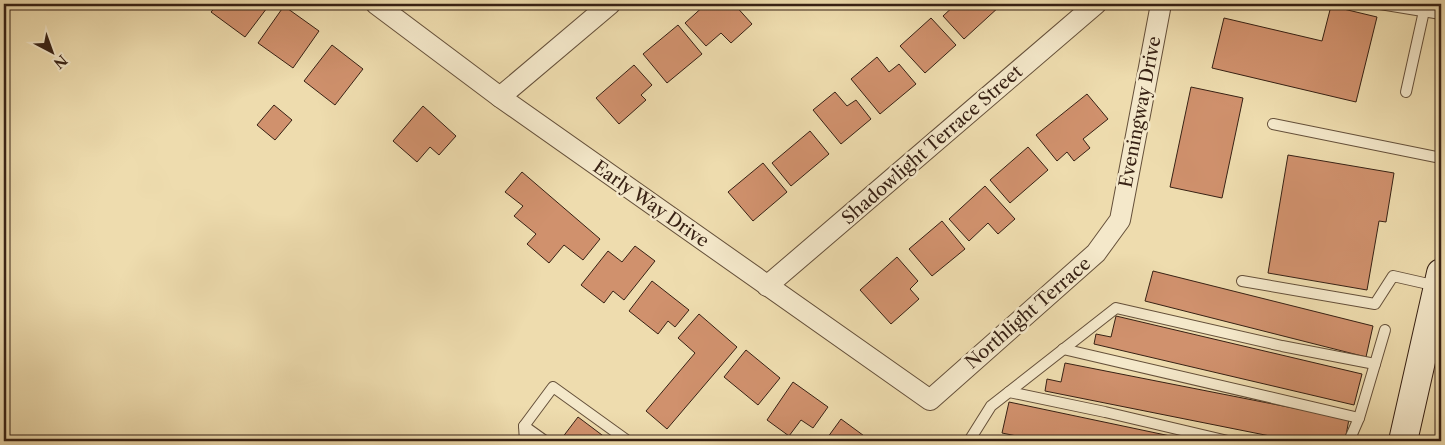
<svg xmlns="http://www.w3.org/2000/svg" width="1445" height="445" font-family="'Libre Caslon Text',serif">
  <rect width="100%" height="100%" fill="#eedcae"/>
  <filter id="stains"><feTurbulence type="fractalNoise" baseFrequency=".004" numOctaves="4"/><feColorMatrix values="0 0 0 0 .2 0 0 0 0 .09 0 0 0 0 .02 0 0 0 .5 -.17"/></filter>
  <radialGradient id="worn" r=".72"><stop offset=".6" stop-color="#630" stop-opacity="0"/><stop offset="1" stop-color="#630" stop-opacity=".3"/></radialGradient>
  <g fill="#d0916d" stroke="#372114">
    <path d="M218 4H270L245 37 211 12Z"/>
    <path d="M706 4H734L752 24 731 43 721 33 706 46 685 23Z"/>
    <path d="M956 4H998L1000 6 964 39 943 16Z"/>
    <path d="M284 6 319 31 293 68 258 43Z"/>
    <path d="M1331 6 1377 17 1356 102 1212 68 1224 18 1322 41Z"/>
    <path d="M931 18 956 45 925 73 900 46Z"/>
    <path d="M678 25 702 54 667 83 643 54Z"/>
    <path d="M332 45 363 69 335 105 304 81Z"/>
    <path d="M877 57 889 72 899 64 916 84 880 114 851 79Z"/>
    <path d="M634 65 652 85 641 95 646 100 619 124 596 98Z"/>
    <path d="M1191 87 1243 98 1222 198 1170 187Z"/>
    <path d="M835 92 847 106 856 100 871 119 841 144 813 110Z"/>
    <path d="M1087 94 1108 119 1083 139 1090 148 1074 161 1067 152 1057 161 1036 135Z"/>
    <path d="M274 105 292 120 275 140 257 125Z"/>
    <path d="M423 106 456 136 439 155 430 147 417 162 393 141Z"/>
    <path d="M810 131 829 154 791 186 772 163Z"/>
    <path d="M1028 147 1048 170 1010 203 990 180Z"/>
    <path d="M1288 155 1394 173 1386 222 1379 221 1367 290 1268 273Z"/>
    <path d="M763 163 787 192 753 221 728 192Z"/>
    <path d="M522 172 600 239 583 260 564 245 549 263 527 244 536 234 514 216 523 206 505 192Z"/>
    <path d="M985 186 1015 219 998 234 988 223 969 241 949 219Z"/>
    <path d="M942 221 965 249 932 276 909 249Z"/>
    <path d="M635 246 655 261 624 300 613 291 604 303 581 285 608 251 622 262Z"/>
    <path d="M897 257 918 281 910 289 919 299 891 324 860 290Z"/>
    <path d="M1153 271 1373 326 1366 357 1145 301Z"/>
    <path d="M652 281 689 310 675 327 668 321 658 334 629 311Z"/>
    <path d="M699 314 737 347 667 429 646 411 695 353 678 338Z"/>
    <path d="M1116 316 1362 374 1354 405 1094 344 1096 334 1111 337Z"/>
    <path d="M746 350 780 378 758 405 724 377Z"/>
    <path d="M1065 363 1349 419 1345 441H1295L1045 391 1047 379 1061 382Z"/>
    <path d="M793 382 828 407 813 428 801 420 789 436 767 420Z"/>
    <path d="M1009 402 1194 441H1041L1002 433Z"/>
    <path d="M578 417 610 441H566L562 438Z"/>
    <path d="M841 419 871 441H825Z"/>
  </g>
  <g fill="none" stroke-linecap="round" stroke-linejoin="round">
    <defs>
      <g id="service">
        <path d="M1380 4 1441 14"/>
        <path d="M1406 92 1424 11"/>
        <path d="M1273 124 1441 158"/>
        <path d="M1242 281 1375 304 1393 276 1437 286"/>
        <path d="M1063 349 1359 418"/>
        <path d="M1375 364 1385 330"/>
        <path d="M1009 392 1105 412 1228 441"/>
        <path d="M524 426 545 441"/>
        <path d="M525 441 524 426 553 387 628 441"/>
        <path d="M969 441 991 406 1116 308 1282 346 1375 364 1359 418 1349 441"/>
      </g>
      <g id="minor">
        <path d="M376 4 500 97 930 400 1096 253 1120 220 1161 4"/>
        <path d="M500 97 610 4"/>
        <path d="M767 286 1096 4"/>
      </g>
      <path id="secondary" d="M1403 441 1441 273"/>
    </defs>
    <use href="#service" stroke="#65503a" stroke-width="12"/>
    <use href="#minor" stroke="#65503a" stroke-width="22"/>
    <use href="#secondary" stroke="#372114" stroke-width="30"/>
    <use href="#service" stroke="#f4e8ca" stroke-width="10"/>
    <use href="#minor" stroke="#f4e8ca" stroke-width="20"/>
    <use href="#secondary" stroke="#f4e8ca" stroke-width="28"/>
  </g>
  <g text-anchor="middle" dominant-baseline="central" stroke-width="5" stroke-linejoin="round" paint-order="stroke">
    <g font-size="18" fill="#372114" stroke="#f4e8ca">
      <text transform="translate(1140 112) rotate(-79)">Eveningway Drive</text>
      <text transform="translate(932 145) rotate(-41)">Shadowlight Terrace Street</text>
      <text transform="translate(651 204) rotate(35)">Early Way Drive</text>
      <text transform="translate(1028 313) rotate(-41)">Northlight Terrace</text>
    </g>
  </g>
  <rect width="1445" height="445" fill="none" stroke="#eedcae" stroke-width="20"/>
  <rect x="5" y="5" width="1435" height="435" fill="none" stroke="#372114" stroke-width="2.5"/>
  <rect x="10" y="10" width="1425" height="425" fill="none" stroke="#372114"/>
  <g transform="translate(52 52) rotate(139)" stroke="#f4e8ca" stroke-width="4" paint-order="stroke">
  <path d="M0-4L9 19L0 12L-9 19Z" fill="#372114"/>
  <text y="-8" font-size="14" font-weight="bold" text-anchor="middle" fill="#372114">N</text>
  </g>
  <rect width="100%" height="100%" filter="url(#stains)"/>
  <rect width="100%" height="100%" fill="url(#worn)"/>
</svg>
